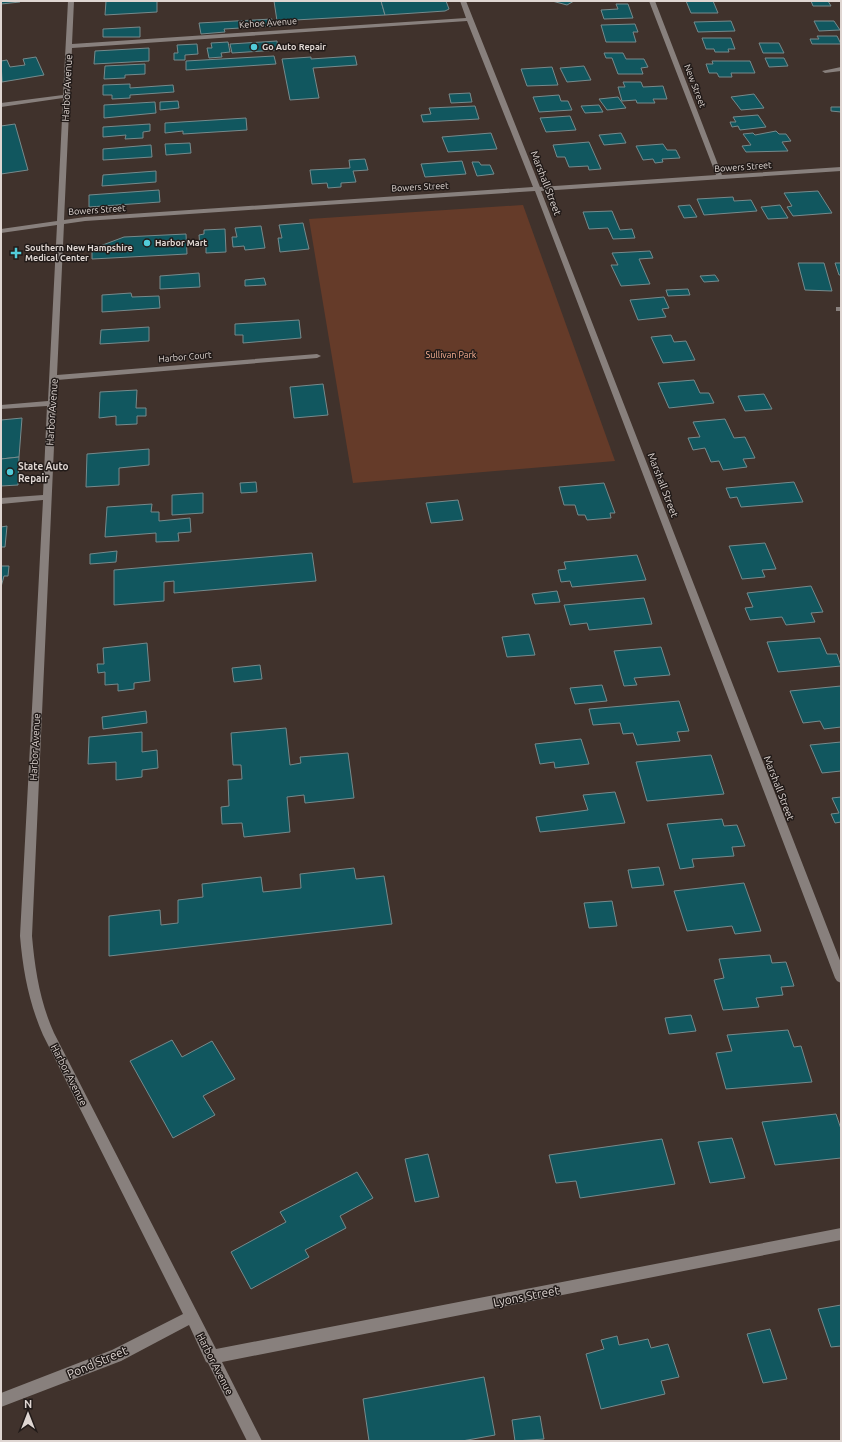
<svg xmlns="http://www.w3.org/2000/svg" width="842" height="1442" font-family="Ubuntu,sans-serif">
  <rect width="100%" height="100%" fill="#40322c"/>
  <path fill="#653b29" d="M523 205 615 461 353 483 309 219Z"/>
  <g fill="#11575f" stroke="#768a8c">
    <path d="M1 1H19L20 2 1 4Z"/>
    <path d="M106 1H157V12L105 15Z"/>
    <path d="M274 1H381L385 15 277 21Z"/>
    <path d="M381 1H446L449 9 445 11 385 15Z"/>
    <path d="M552 1H574L567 5Z"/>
    <path d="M686 1H713L718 13H691Z"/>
    <path d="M811 1H828L831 6H813Z"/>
    <path d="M616 4H628L633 18 604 19 601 10 618 9Z"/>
    <path d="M272 19 273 26 224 29 225 32 201 34 199 23Z"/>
    <path d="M731 21 735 31 698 32 694 22Z"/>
    <path d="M814 21H834L840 30 819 31Z"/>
    <path d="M635 24 638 32H633L636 42H606L601 25Z"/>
    <path d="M140 27V37H103V29Z"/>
    <path d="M817 36H837L841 44H812L810 39H819Z"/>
    <path d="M702 38H731L735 49H728L729 52H715L714 49H706Z"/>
    <path d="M277 41 278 50 232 53 230 44Z"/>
    <path d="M228 42 230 52 221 53 222 57 209 58 207 48H212L211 43Z"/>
    <path d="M759 43H779L784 53H763Z"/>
    <path d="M197 44 198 54 185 55V60H174V53H178L177 45Z"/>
    <path d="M149 48V61L94 64 95 51Z"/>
    <path d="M604 53H623L626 59H644L648 67 641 68 643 74H618L612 58H606Z"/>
    <path d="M274 56 276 64 186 70V61Z"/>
    <path d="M355 56 357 65 313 68 319 98 290 100 282 59 311 57V59Z"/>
    <path d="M36 57 44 75 2 82 1 61 7 60 10 67 25 65 23 59Z"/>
    <path d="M765 58H784L788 66 769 67Z"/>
    <path d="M712 61H750L755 73H731L732 77H719L717 73H709L706 64H713Z"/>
    <path d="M145 64V74L125 75V78L104 79 105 66Z"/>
    <path d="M584 66 591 80 567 82 560 68Z"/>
    <path d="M552 67 558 85 527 86 521 69Z"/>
    <path d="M623 82H641L643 87 663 86 667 99H653L655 103H637L636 100 622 101 618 87H625Z"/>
    <path d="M130 84V88L173 85 174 92 130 95V98L112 99V95H103V85Z"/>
    <path d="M470 93 472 102 451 103 449 94Z"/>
    <path d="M754 94 764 108 741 110 731 97Z"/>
    <path d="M559 95 561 101H568L572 110 539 112 533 97Z"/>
    <path d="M618 97 626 108 607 110 599 99Z"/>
    <path d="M178 101 179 108 160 110V102Z"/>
    <path d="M155 102 156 113 104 118V105Z"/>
    <path d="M599 105 603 112 585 113 581 106Z"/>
    <path d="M475 106 479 119 423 122 421 115 431 114 429 108Z"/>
    <path d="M831 107H841V112L831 111Z"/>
    <path d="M758 115 766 127 740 130 738 126 732 127 730 122H736L733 117Z"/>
    <path d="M570 116 576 130 546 132 540 118Z"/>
    <path d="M246 118 247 130 183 134V131L165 133V123Z"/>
    <path d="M15 124 28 170 1 174V126Z"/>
    <path d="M150 124V131L143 132V138L125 139 126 135 103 137V127Z"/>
    <path d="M776 131 779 134H786L791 141 782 142 788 151 746 152 742 146 751 145 743 134 753 133 755 135Z"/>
    <path d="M491 133 497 149 448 152 442 137Z"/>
    <path d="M621 133 626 143 604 145 599 135Z"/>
    <path d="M589 142 601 169 589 170 588 166 569 167 565 157H557L553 145Z"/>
    <path d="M190 143 191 153 166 155 165 144Z"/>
    <path d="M663 144 667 150H676L680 158 662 159 663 162 655 163 653 159 643 160 636 146Z"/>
    <path d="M151 145 152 157 103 160V149Z"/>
    <path d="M365 159 368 170 353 171 356 182 341 183V187L328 188 327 183 312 184 310 170 350 168 349 160Z"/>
    <path d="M462 161 466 174 425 177 421 164Z"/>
    <path d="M472 162H479L481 165H490L494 174 477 176Z"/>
    <path d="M156 171V182L102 186 103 175Z"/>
    <path d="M159 190 160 202 89 207V195Z"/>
    <path d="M818 191 832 213 793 216 787 207 792 206 784 193Z"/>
    <path d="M733 197 734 201 751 200 757 211 704 215 697 199Z"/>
    <path d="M690 205 697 217 684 218 678 206Z"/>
    <path d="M780 205 788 218 768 219 761 207Z"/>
    <path d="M612 211 620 230 632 229 635 238 613 239 608 228 589 229 583 212Z"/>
    <path d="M303 223 309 249 280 252 278 238H282L279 225Z"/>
    <path d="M261 226 265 248 245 250 244 246 233 247 232 237H237L235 228Z"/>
    <path d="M225 229 226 252 206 253V246L200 247 199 235 204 234V230Z"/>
    <path d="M186 234 187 254 92 259V249L124 237Z"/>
    <path d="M650 251 653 258 639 259 650 284 621 286 611 265H618L612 253Z"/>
    <path d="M798 263H824L832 291 805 290Z"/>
    <path d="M835 263H841V275H839Z"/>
    <path d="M199 273 200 287 160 289V276Z"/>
    <path d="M715 275 719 281 704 282 700 276Z"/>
    <path d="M264 278 266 285 245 286V280Z"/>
    <path d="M688 289 690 295 668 296 666 290Z"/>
    <path d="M131 293 132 297 159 296 160 308 102 312V295Z"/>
    <path d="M664 297 669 308 662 309 666 317 638 320 630 300Z"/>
    <path d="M299 320 301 338 243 343V335H235V324Z"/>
    <path d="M149 327V341L100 344 101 330Z"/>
    <path d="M671 335 674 342 686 341 695 360 663 363 651 337Z"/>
    <path d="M694 380 700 393H709L714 403 669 408 658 383Z"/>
    <path d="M323 384 328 415 294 418 290 387Z"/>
    <path d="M137 390 136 408H146V416H137V424L116 425V416L99 418 100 392Z"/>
    <path d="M764 394 772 409 745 411 738 396Z"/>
    <path d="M22 418 19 457 1 459V420Z"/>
    <path d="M725 419 734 438 745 437 755 458 743 459 747 467 723 470 719 461 711 462 705 448 693 450 688 438 700 437 693 422Z"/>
    <path d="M149 449V465L119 468V485L86 487 87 454Z"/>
    <path d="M19 457 18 485 1 486V459Z"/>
    <path d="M256 482 257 492 241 493 240 483Z"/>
    <path d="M794 482 803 502 741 507 737 497 730 498 726 488Z"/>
    <path d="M604 483 615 513H610L611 518 587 520 585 515H578L575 505H564L559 487Z"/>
    <path d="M203 493V513L172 515V495Z"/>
    <path d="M458 500 463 520 431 523 426 503Z"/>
    <path d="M152 504 151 512H159V521L190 518 191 532 178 533 179 541 156 542V533L105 537 107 507Z"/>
    <path d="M7 526 5 547H1V527Z"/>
    <path d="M765 543 776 569 762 570 765 577 742 579 729 546Z"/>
    <path d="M117 551 116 562 90 564V554Z"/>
    <path d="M312 553 316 581 174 593V581L164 582V601L114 605V570Z"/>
    <path d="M637 555 646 580 572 587 570 581 561 582 558 570 566 569 564 562Z"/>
    <path d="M1 566H9L8 576H4L1 587Z"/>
    <path d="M811 586 823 612 811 613 815 622 786 625 782 617 750 620 745 608 753 607 747 593Z"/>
    <path d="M557 591 560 602 535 604 532 594Z"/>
    <path d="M644 598 652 624 589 630 587 623 570 625 564 605Z"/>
    <path d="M529 634 535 655 507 657 502 637Z"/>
    <path d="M820 638 827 654H837L841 666 778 672 767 642Z"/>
    <path d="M147 643 150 681 134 683V689L118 691V684L105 685V672L98 673 97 664H104L103 648Z"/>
    <path d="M661 647 670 675 634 678 637 685 624 686 614 651Z"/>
    <path d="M260 665 262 679 234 682 232 668Z"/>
    <path d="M602 685 607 701 575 704 570 688Z"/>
    <path d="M841 686V727L824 729 820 721 803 723 790 691Z"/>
    <path d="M679 701 689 731 677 732 680 741 637 745 633 733 623 734 620 723 593 725 589 709Z"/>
    <path d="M146 711 147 723 103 729 102 717Z"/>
    <path d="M286 728 290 765 301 763 300 757 348 753 354 798 305 803 304 795 287 797 290 832 244 837 242 823 222 824 221 807 229 806 228 780 242 779 241 765H233L231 733Z"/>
    <path d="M142 732V752L157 750 158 768 142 770V777L116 780V762L88 764 89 737Z"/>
    <path d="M581 739 589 764 555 768 554 762 540 764 535 744Z"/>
    <path d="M841 742V771L822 773 810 745Z"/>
    <path d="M711 755 724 794 647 801 636 762Z"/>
    <path d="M615 792 625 823 540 832 536 817 588 810 583 795Z"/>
    <path d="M841 797V822L835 823 831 814 839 813 832 798Z"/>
    <path d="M722 819 724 826 737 825 745 846 732 847 734 856 692 859 694 867 680 869 667 824Z"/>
    <path d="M659 867 664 885 632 888 628 870Z"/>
    <path d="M354 868 356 879 384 876 392 924 109 956V916L160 910 161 925 178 923V900L203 897 202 884 261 877 263 892 301 888 300 874Z"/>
    <path d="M744 883 761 931 735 934 732 926 687 931 674 891Z"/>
    <path d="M612 901 617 926 589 928 584 903Z"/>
    <path d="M770 955 772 963 786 962 794 986 781 987 783 995 756 998 759 1007 723 1010 714 980 724 978 719 959Z"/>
    <path d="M691 1015 696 1031 669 1034 665 1018Z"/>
    <path d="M788 1030 794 1047 801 1046 812 1082 726 1089 716 1053 732 1051 727 1035Z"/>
    <path d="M172 1040 182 1057 212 1041 235 1079 203 1096 215 1115 173 1138 130 1061Z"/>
    <path d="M836 1114 841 1129V1158L775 1165 762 1122Z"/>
    <path d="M732 1138 745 1178 710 1183 698 1142Z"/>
    <path d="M662 1139 675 1184 580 1198 576 1181 556 1183 549 1155Z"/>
    <path d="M428 1154 439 1197 415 1202 405 1159Z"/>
    <path d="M357 1172 373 1198 340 1216 346 1228 305 1250 309 1257 251 1289 231 1252 286 1222 280 1212Z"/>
    <path d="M841 1305V1346L831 1347 818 1309Z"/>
    <path d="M770 1329 787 1379 763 1383 747 1334Z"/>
    <path d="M617 1336 619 1345 648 1339 651 1348 668 1344 679 1377 661 1381 665 1394 601 1409 586 1354 604 1349 601 1340Z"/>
    <path d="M484 1377 495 1435 462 1441H369L363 1399Z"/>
    <path d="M540 1416 544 1439 515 1441 512 1420Z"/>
  </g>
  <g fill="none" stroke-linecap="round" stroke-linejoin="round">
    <g fill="#88807d" fill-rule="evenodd">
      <path d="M68 1H74L72 44 466 18 460 1H466L540 187 716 175 649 1H655L722 175 841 167V171L541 191 841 963V983L837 981 835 978 535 191 85 221 64 224 57 375 317 354 321 356 317 358 57 380 32 936C35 970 40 1002 54 1033L216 1349 841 1228V1240L222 1362 262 1441H247L208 1363 206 1362 189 1325 121 1361 1 1407V1393L112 1350 183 1314 43 1035C29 1003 23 971 20 936L43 500 1 504V498L43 495 47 406 1 409V405L48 401 57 225 1 233V229L57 221 63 98 1 107V103L63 95ZM467 21 533 187 85 217 64 220 72 48Z"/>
      <path d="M841 67V71L825 73 822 71Z"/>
      <rect x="836" y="307" width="5" height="4"/>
    </g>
  </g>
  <g fill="#52cbd9" stroke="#221b19" stroke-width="1.5">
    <circle cx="254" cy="47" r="4"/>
    <circle cx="147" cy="243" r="4"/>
    <path d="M14 247h4v4h4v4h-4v4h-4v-4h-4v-4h4z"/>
    <circle cx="10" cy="472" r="4"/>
  </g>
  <g text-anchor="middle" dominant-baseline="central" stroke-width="3" stroke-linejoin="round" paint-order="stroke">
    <g font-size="9" fill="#dfd6d2" stroke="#221b19">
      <text transform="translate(268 23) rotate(-4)">Kehoe Avenue</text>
      <text transform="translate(695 86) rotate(69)">New Street</text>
      <text transform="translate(743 167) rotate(-4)">Bowers Street</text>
      <text transform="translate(420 187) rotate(-3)">Bowers Street</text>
      <text transform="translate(97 210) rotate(-4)">Bowers Street</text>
      <text transform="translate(185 357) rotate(-5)">Harbor Court</text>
    </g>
    <g font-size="9" font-weight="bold" fill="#dfd6d2" stroke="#221b19" text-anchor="start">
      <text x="262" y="47">Go Auto Repair</text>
      <text x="155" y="243">Harbor Mart</text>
      <text x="25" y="248">Southern New Hampshire<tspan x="25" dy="10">Medical Center</tspan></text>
    </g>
    <g font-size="9" fill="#fab193" stroke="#221b19">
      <text x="451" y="355">Sullivan Park</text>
    </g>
    <g font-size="10" fill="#dfd6d2" stroke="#221b19">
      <text transform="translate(67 88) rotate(-87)">Harbor Avenue</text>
      <text transform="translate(546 183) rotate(69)">Marshall Street</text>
      <text transform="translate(52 412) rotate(-86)">Harbor Avenue</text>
      <text transform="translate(663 485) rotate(69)">Marshall Street</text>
      <text transform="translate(35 747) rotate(-87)">Harbor Avenue</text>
      <text transform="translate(779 788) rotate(69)">Marshall Street</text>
      <text transform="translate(69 1075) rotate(63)">Harbor Avenue</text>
      <text transform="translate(215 1364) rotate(63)">Harbor Avenue</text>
    </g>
    <g font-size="10" font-weight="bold" fill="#dfd6d2" stroke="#221b19" text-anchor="start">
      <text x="18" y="466">State Auto<tspan x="18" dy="12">Repair</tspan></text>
    </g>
    <g font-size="12" fill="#dfd6d2" stroke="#221b19">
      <text transform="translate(526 1296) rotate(-11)">Lyons Street</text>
      <text transform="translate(97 1362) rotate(-23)">Pond Street</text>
    </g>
  </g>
  <rect width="842" height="1442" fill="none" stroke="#dfd6d2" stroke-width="4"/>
  <g transform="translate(28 1414)" stroke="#221b19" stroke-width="3" paint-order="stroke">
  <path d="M0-3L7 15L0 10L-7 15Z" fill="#dfd6d2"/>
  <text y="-6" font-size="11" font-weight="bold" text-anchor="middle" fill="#dfd6d2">N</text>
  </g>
</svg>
